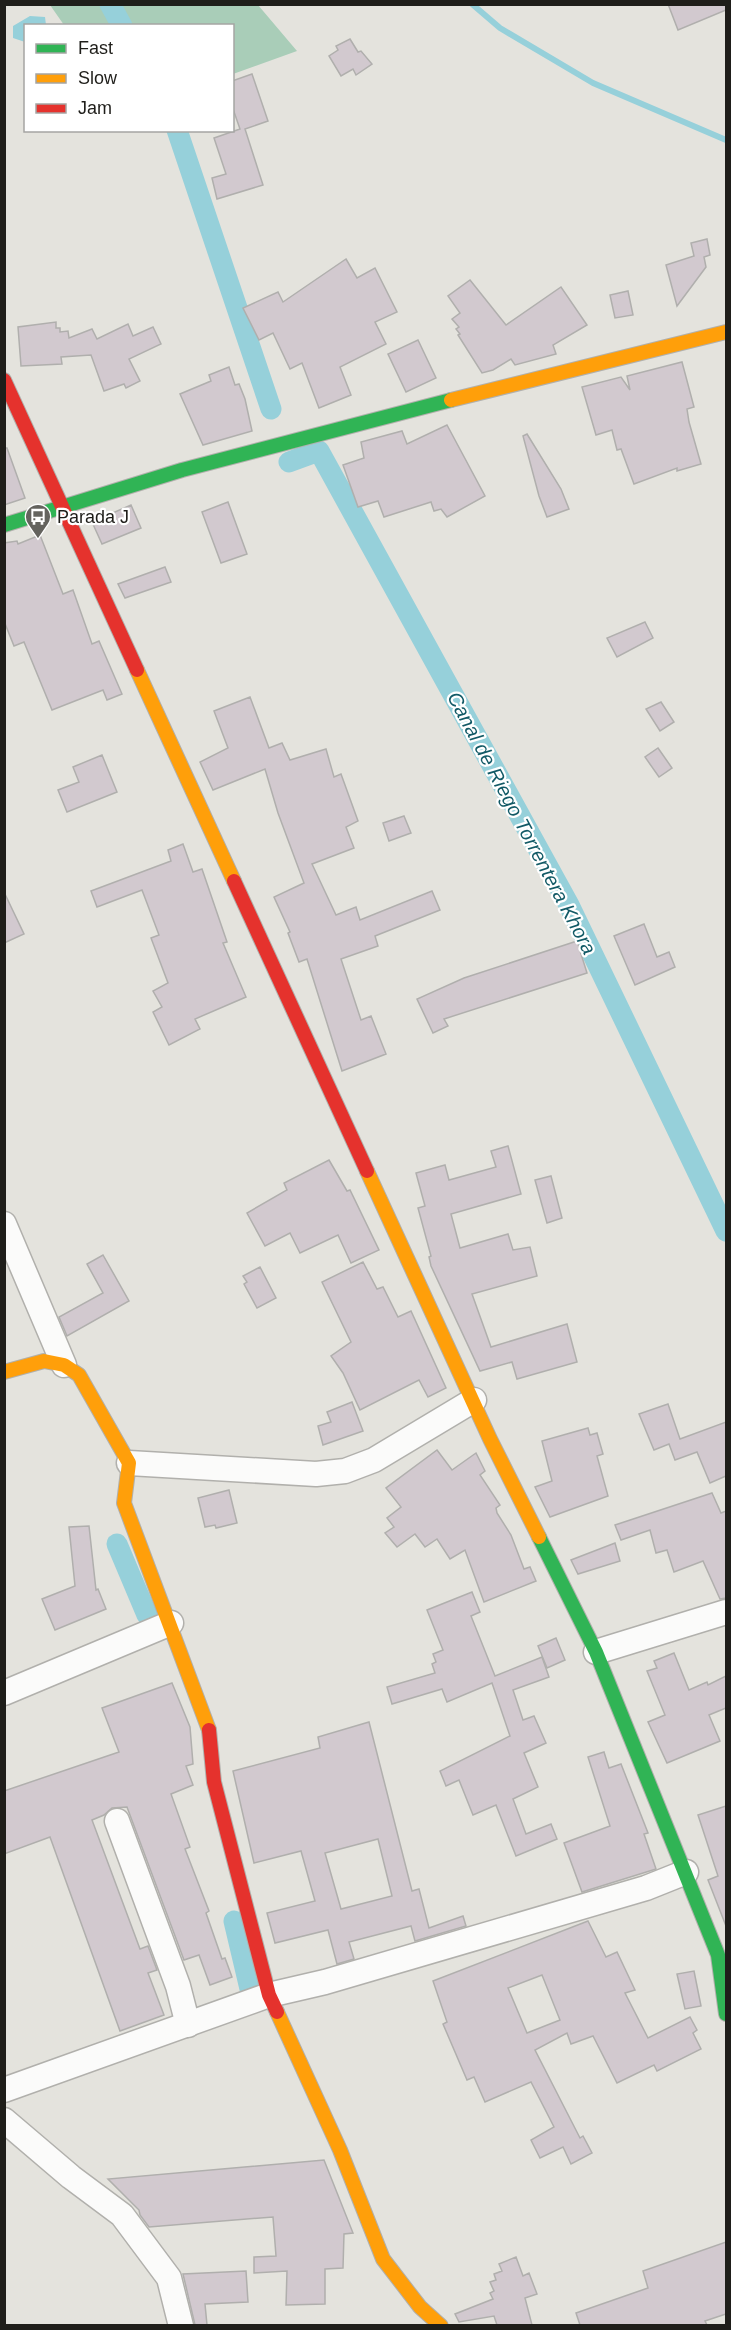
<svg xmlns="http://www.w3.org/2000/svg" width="731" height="2330" font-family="Helvetica,sans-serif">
  <rect width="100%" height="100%" fill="#e4e3dd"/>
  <path fill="#a9cdb8" d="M50 5H258L297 51 233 74 232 26 64 25Z"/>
  <path fill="#96d0da" d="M30 16 45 17 46 25 26 26 25 42 13 38V26Z"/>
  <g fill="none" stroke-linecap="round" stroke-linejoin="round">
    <path stroke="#96d0da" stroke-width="6" d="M472 4 500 28 593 83 726 140"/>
    <g stroke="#96d0da" stroke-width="21">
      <path d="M110 4 122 26"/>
      <path d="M177 130 271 409"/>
      <path d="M289 462 319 451 569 905 726 1231"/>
      <path d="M117 1544 147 1615"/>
      <path d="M234 1921 251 1993"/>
    </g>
  </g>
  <g fill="#d2c9cf" stroke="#b0afad" stroke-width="1.5" fill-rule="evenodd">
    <path d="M668 4H726V10L678 30Z"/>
    <path d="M350 39 358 52 361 51 372 64 356 75 353 69 341 76 329 56 338 50 336 46Z"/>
    <path d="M252 74 268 121 245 129 263 185 217 199 212 178 226 174 214 138 240 129 232 106V81Z"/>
    <path d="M707 239 710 255 704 257 706 267 677 306 666 265 694 256 691 243Z"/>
    <path d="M346 259 357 278 375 268 397 312 375 322 386 344 340 367 351 395 319 408 302 363 290 369 273 333 259 340 243 308 278 292 283 302Z"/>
    <path d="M470 280 506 325 561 287 587 325 553 345 556 354 515 365 511 359 493 370 482 373 458 335 460 334 456 329 459 327 452 319 460 313 448 296Z"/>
    <path d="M628 291 633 315 615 318 610 295Z"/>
    <path d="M56 322V328H60V332L68 331 69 338 92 329 97 339 128 324 133 336 153 327 161 344 129 359 140 381 126 388 124 384 104 391 91 355 61 357 62 364 21 366 18 327Z"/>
    <path d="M418 340 436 378 406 392 388 354Z"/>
    <path d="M682 362 694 407 687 409 689 422 701 464 677 471V468L634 484 621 449 617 450 612 430 596 435 582 387 621 377 630 390 627 376Z"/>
    <path d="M229 367 235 385 239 384 245 399 252 431 203 445 180 394 211 381 209 375Z"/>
    <path d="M447 425 485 496 447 517 441 509 434 511 431 502 384 517 378 501 358 507 343 465 364 458 361 442 402 431 407 444Z"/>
    <path d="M527 434 561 489 569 509 547 517 539 496 523 436Z"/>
    <path d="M4 448H7L25 498 4 505Z"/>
    <path d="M228 502 247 554 221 563 202 512Z"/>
    <path d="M131 505 141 528 102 544 92 522Z"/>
    <path d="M40 535 63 594 73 590 92 644 99 641 122 694 107 700 103 690 52 710 24 642 14 646 4 621V543L17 541 18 544Z"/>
    <path d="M165 567 171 582 125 598 118 584Z"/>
    <path d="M645 622 653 638 617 657 607 638Z"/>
    <path d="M250 697 269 748 282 743 290 760 326 749 334 777 341 774 358 821 346 827 354 848 312 864 336 915 356 907 360 920 432 891 440 910 375 936 378 946 341 959 361 1020 371 1016 386 1054 342 1071 307 959 299 962 288 933 290 932 274 897 304 883 278 813 265 769 213 790 200 762 228 748 214 711Z"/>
    <path d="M661 702 674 722 660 731 646 709Z"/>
    <path d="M658 748 672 768 659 777 645 757Z"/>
    <path d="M102 755 117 792 67 812 58 790 79 782 73 767Z"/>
    <path d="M404 816 411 833 389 841 383 823Z"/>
    <path d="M183 844 193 872 202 869 227 942 223 943 246 997 195 1019 200 1029 169 1045 153 1012 162 1007 153 991 168 983 151 938 159 935 142 890 97 907 91 891 171 861 168 850Z"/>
    <path d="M4 892 24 934 4 943Z"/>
    <path d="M644 924 657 957 669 952 675 967 635 985 614 936Z"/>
    <path d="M577 941 587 973 444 1019 448 1026 433 1033 417 999 464 978Z"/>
    <path d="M508 1146 521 1194 451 1214 460 1248 508 1234 513 1250 530 1247 537 1276 472 1294 491 1347 567 1324 577 1362 517 1379 512 1362 480 1371 431 1266 429 1257 431 1256 418 1208 425 1206 416 1173 445 1165 449 1180 496 1167 491 1151Z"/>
    <path d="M329 1160 347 1191 350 1190 379 1250 351 1263 338 1235 300 1253 290 1233 265 1246 247 1213 287 1190 284 1183Z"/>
    <path d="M551 1176 562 1218 547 1223 535 1180Z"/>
    <path d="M103 1255 129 1301 67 1336 59 1317 103 1293 87 1264Z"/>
    <path d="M363 1262 377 1289 383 1287 398 1317 411 1311 446 1388 428 1397 419 1380 360 1410 343 1373 331 1356 351 1342 322 1282Z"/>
    <path d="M260 1267 276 1298 257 1308 244 1284 247 1282 243 1276Z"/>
    <path d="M352 1402 363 1431 323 1445 318 1426 331 1422 327 1412Z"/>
    <path d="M668 1404 680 1439 726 1422V1476L710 1483 697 1452 675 1460 669 1444 654 1450 639 1414Z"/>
    <path d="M588 1428 590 1435 597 1433 603 1454 597 1456 608 1496 550 1517 535 1487 552 1481 542 1441Z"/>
    <path d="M437 1450 452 1470 476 1453 485 1471 480 1475 500 1505 496 1508 497 1513 511 1535 524 1569 530 1567 536 1581 484 1602 465 1550 450 1559 437 1539 425 1547 415 1534 397 1547 385 1533 394 1527 387 1518 401 1507 386 1488Z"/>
    <path d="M229 1490 237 1523 216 1528 215 1525 205 1527 198 1498Z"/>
    <path d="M712 1493 721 1513 726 1511V1598L720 1599 703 1561 674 1572 667 1550 656 1553 650 1530 621 1540 615 1525Z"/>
    <path d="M89 1526 96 1590 98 1589 106 1609 55 1630 42 1599 75 1586 69 1527Z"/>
    <path d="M615 1543 620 1561 578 1574 571 1560Z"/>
    <path d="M472 1592 480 1612 471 1616 495 1676 542 1657 549 1677 513 1690 523 1720 534 1716 546 1743 524 1753 538 1787 513 1799 526 1834 551 1824 557 1839 516 1856 496 1805 473 1815 459 1780 446 1786 440 1771 510 1736 492 1683 447 1702 442 1689 392 1704 387 1687 435 1673 432 1664 436 1662 433 1654 443 1650 427 1610Z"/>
    <path d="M556 1638 565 1660 547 1668 538 1646Z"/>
    <path d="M674 1653 689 1690 707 1682 708 1685 726 1676V1708L709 1715 720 1741 667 1763 648 1722 665 1715 647 1671 657 1668 654 1661Z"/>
    <path d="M172 1683 190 1727 193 1764 186 1766 193 1785 171 1794 190 1847 185 1849 209 1911 206 1913 222 1959 225 1958 232 1977 210 1985 199 1955 184 1960 127 1807 112 1808 104 1815 92 1820 140 1949 148 1946 157 1970 148 1973 164 2015 120 2031 50 1837 4 1854V1791L119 1752 102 1708Z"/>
    <path d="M369 1722 412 1891 419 1889 429 1928 463 1916 466 1926 415 1941 411 1926 349 1942 354 1959 337 1964 328 1930 275 1943 267 1913 315 1901 301 1851 254 1863 233 1771 320 1748 318 1737ZM378 1839 392 1896 341 1909 325 1853Z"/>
    <path d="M604 1752 609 1768 621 1764 648 1833 644 1834 656 1869 582 1892 564 1843 610 1826 588 1757Z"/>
    <path d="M726 1806V1926L708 1880 718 1876 698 1815Z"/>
    <path d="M588 1921 606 1957 617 1952 635 1990 625 1993 648 2038 690 2017 697 2030 693 2033 701 2049 657 2071 654 2065 617 2083 593 2036 571 2044 567 2033 535 2050 580 2138 583 2136 592 2153 571 2164 563 2147 540 2158 531 2140 554 2127 531 2082 485 2102 474 2077 467 2080 443 2024 447 2022 433 1981ZM542 1975 560 2020 527 2033 508 1988Z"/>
    <path d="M694 1971 701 2006 685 2009 677 1974Z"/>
    <path d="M324 2160 353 2233 344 2234 343 2268 325 2269V2304L286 2305 287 2271 254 2273V2257L276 2256 273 2217 149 2227 140 2215 139 2210 108 2179Z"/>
    <path d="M726 2242V2314L705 2321 707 2325H580L576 2313 648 2288 643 2271Z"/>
    <path d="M516 2257 523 2276 529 2273 537 2294 525 2298 532 2325H497L494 2316 459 2322 455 2314 493 2299 490 2293 494 2291 490 2282 496 2280 494 2274 502 2271 499 2264Z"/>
    <path d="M246 2271 248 2302 205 2304 207 2325H195L183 2274Z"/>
  </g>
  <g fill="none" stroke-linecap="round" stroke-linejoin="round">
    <defs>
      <g id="street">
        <path d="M4 1224 64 1365"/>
        <path d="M129 1463 316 1474 345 1471 374 1460 474 1400"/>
        <path d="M596 1652 726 1612"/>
        <path d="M4 1693 171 1623"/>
        <path d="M117 1821 178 1986 188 2025"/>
        <path d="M4 2090 269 1995 325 1982 646 1888 686 1872"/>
        <path d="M4 2120 71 2177 122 2215 169 2278 181 2326"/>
      </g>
      <g id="fast">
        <path d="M4 525 182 470 451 400"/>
        <path d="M539 1537 596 1652 718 1955 726 2014"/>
      </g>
      <g id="slow">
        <path d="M451 400 726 332"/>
        <path d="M137 670 234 881"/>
        <path d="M367 1171 490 1439 539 1537"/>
        <path d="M4 1372 44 1361 64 1365 79 1375 129 1463 124 1503 209 1730"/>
        <path d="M277 2012 340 2150 383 2259 420 2307 441 2326"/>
      </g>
      <g id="jam">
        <path d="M4 380 137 670"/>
        <path d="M234 881 367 1171"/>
        <path d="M209 1730 214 1782 269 1995 277 2012"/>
      </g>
    </defs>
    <use href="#street" stroke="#b1b0ac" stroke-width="27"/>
    <use href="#fast" stroke="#b1b0ac" stroke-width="16"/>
    <use href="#slow" stroke="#b1b0ac" stroke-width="16"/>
    <use href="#jam" stroke="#b1b0ac" stroke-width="16"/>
    <use href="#street" stroke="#fbfbfa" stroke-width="24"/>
    <use href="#fast" stroke="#30b455" stroke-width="14"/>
    <use href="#slow" stroke="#ff9f0a" stroke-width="14"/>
    <use href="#jam" stroke="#e5322d" stroke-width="14"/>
  </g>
  <defs>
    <symbol id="bus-pin" viewBox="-11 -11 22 30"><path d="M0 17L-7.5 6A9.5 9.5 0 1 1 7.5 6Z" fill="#64635e" stroke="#fff"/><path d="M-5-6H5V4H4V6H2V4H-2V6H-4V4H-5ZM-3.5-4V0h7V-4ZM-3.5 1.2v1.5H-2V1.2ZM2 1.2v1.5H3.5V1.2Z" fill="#fff"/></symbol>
  </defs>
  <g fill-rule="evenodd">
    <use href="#bus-pin" x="23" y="502" width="30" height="40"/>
  </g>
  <g text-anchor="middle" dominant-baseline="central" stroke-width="4.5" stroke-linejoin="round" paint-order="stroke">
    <g font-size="18" fill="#1f1e1a" stroke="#fff" text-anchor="start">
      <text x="57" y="517">Parada J</text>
    </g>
    <g font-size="20" font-style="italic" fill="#125a66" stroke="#fff">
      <text transform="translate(522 823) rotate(62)">Canal de Riego Torrentera Khora</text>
    </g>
  </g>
  <rect width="731" height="2330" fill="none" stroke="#1f1e1a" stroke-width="12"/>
  <rect x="24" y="24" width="210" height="108" fill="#ffffff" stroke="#a5a5a3" stroke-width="1.5"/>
  <rect x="36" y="44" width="30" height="9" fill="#30b455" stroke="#a5a5a3" stroke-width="1.5"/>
  <text x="78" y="54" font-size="18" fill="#1f1e1a">Fast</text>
  <rect x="36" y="74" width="30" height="9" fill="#ff9f0a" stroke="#a5a5a3" stroke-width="1.5"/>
  <text x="78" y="84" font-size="18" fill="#1f1e1a">Slow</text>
  <rect x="36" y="104" width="30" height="9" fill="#e5322d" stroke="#a5a5a3" stroke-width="1.5"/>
  <text x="78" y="114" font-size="18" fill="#1f1e1a">Jam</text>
</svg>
